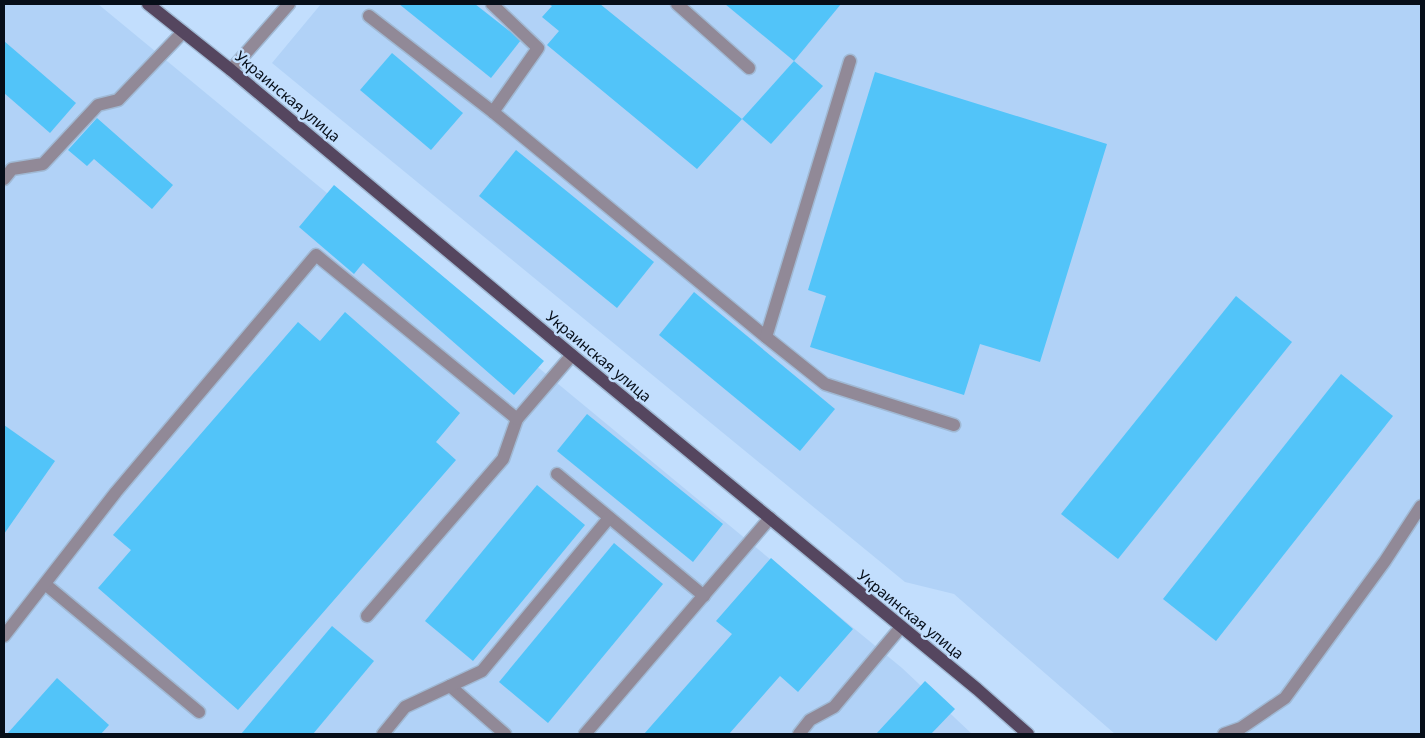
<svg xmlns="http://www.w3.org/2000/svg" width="1425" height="738" font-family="'Noto Sans',sans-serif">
  <rect width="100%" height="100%" fill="#c2defd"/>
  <g fill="#b1d2f7">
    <path d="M4 4H98L902 668 972 734H4Z"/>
    <path d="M321 4H1421V734H1115L954 594 905 582 272 63Z"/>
  </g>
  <g fill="#52c4f9">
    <path d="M399 4H475L521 40 491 78Z"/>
    <path d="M548 4H600L742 119 697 169 547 45 559 31 542 17 552 6Z"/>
    <path d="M725 4H841L794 61Z"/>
    <path d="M4 41 76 103 50 133 4 93Z"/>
    <path d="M392 53 463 113 431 150 360 90Z"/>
    <path d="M794 61 823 86 771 144 742 119Z"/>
    <path d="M875 72 1107 144 1040 362 980 344 964 395 810 347 826 296 808 290Z"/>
    <path d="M97 118 173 185 152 209 94 159 87 166 68 150Z"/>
    <path d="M516 150 654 262 617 308 479 196Z"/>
    <path d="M334 185 544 361 514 395 363 263 354 274 299 227Z"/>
    <path d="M694 292 835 409 800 451 659 335Z"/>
    <path d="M1236 296 1292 342 1118 559 1061 514Z"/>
    <path d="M345 312 460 413 436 442 456 460 238 710 98 588 131 550 113 535 298 322 320 341Z"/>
    <path d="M1341 374 1393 416 1216 641 1163 599Z"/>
    <path d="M587 414 723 524 693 562 557 451Z"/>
    <path d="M4 425 55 461 4 534Z"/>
    <path d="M537 485 585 525 473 661 425 621Z"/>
    <path d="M614 543 663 584 548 723 499 682Z"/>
    <path d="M771 558 853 629 798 692 780 676 729 734H644L732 634 716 621Z"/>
    <path d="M332 626 374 661 313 734H241Z"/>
    <path d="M57 678 109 725 101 734H7Z"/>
    <path d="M925 681 955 709 931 734H876Z"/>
  </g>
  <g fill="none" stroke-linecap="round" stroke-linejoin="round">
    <defs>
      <g id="minor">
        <path d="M492 4 538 48 493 112"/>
        <path d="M677 4 749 68"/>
        <path d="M369 16 493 112 766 337 825 384 954 425"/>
        <path d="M231 70 289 4"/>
        <path d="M4 179 12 169 43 164 98 105 118 100 183 32"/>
        <path d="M766 337 850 61"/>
        <path d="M557 474 704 596"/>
        <path d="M45 584 199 712"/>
        <path d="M367 616 503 459 517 419"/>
        <path d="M4 636 116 492 316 255 517 419 572 355"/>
        <path d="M450 686 505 734"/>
        <path d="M383 734 405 707 482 671 609 518"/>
        <path d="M585 734 770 518"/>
        <path d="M799 734 810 720 834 707 901 627"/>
        <path d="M1224 734 1241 728 1285 698 1385 561 1421 506"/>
      </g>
      <path id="major" d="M148 4 231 70 572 355 977 689 1028 734"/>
    </defs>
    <use href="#minor" stroke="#a0b9d4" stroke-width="15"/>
    <use href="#major" stroke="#a0b9d4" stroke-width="15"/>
    <use href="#minor" stroke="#918997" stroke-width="12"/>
    <use href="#major" stroke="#55465f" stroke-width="12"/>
  </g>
  <g text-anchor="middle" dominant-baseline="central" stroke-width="5" stroke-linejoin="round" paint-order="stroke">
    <g font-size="15" fill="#060e19" stroke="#c2defd">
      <text transform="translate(288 96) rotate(40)">Украинская улица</text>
      <text transform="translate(599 356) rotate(40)">Украинская улица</text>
      <text transform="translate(911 614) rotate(39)">Украинская улица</text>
    </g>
  </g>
  <rect width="1425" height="738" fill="none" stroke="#060e19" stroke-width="10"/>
</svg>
